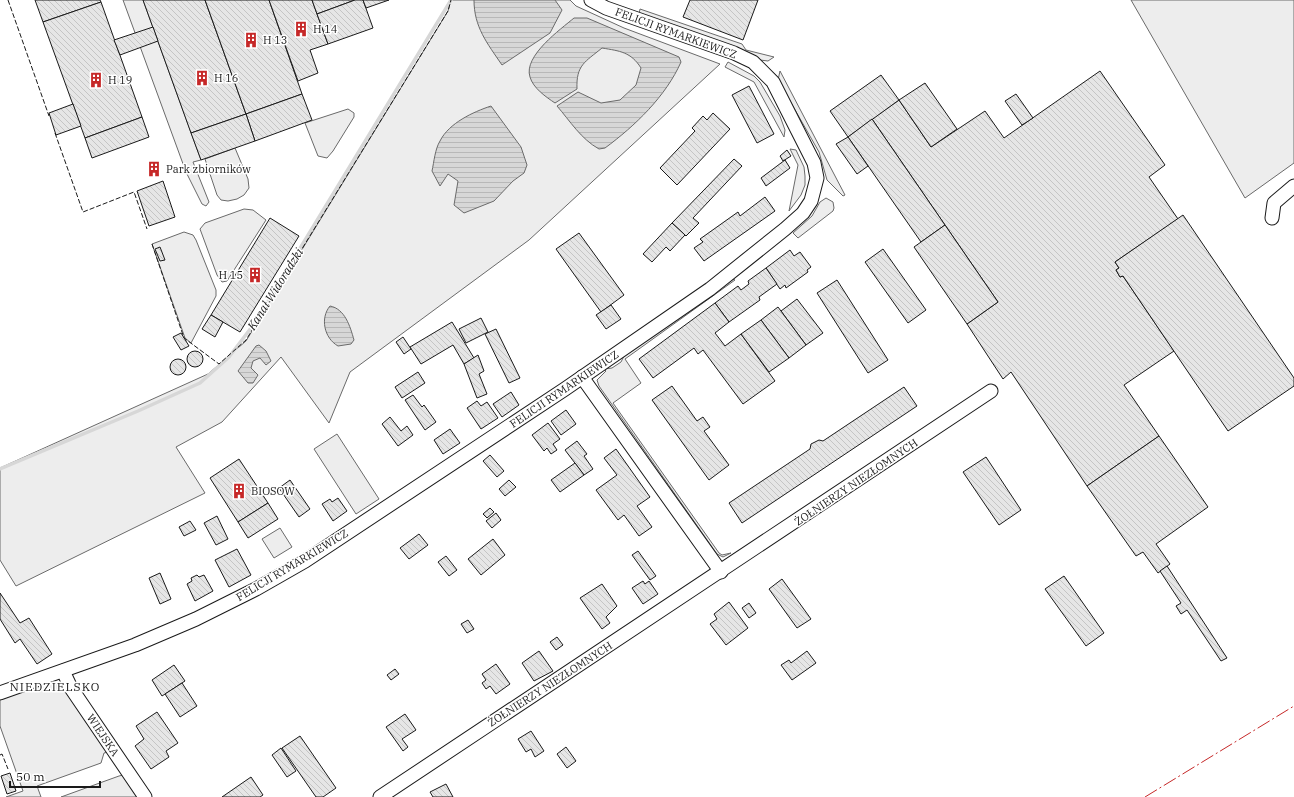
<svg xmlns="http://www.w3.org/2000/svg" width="1294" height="797" font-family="'IBM Plex Serif',serif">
  <defs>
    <pattern id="water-rules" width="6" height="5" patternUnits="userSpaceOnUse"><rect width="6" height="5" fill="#d7d7d7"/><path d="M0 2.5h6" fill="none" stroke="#b8b8b8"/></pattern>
    <pattern id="building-back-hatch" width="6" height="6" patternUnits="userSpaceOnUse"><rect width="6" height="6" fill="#e6e6e6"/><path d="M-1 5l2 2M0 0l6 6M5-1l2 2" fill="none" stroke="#c5c5c5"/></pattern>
  </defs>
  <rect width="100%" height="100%" fill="#fff"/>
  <g fill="#ededed" stroke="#6a6a6a">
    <path d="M123 0H143L201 160 193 162 209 202 206 206 202 204 186 172Z"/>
    <path d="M451 0H570L576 6 624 28 720 64 529 240 350 372 329 423 281 357 222 422 176 447 205 493 16 586 0 560V468L208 374 246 341 448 11Z"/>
    <path d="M1131 0H1294V163L1245 198Z"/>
    <path d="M640 9 742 44 746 50 774 57 768 61 760 60 639 14Z"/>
    <path d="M728 62 754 76 760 82 780 116 785 130 784 137 754 82 725 67Z"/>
    <path d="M780 71 845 195 843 196 827 180 819 152 778 80Z"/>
    <path d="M348 109 354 113V117L333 151 327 158 318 156 305 123Z"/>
    <path d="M235 148 248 179 249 188 244 195 237 199 228 201 221 200 217 195 205 159Z"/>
    <path d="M790 149 796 150 804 167 805 176V185L801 195 789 211 798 165Z"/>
    <path d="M826 198 833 202 834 208 833 211 798 238 793 233 812 216 820 202Z"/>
    <path d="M244 209 253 210 266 220 227 281 222 282 217 275 200 229 205 223Z"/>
    <path d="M184 232 193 235 196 240 216 290V296L191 343 185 338 152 244Z"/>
    <path d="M733 279 735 280 625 359 641 383 613 403 719 553 722 555 731 553 723 557 717 554 599 386 597 380 606 371 604 369 612 368 621 362 624 356Z"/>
    <path d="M337 434 379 499 356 514 314 449Z"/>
    <path d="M280 528 292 547 274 558 262 539Z"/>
    <path d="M47 682 55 683 67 691 108 752 104 753 101 763 37 786 41 797H6L23 791 0 726V698Z"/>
    <path d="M123 775 138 797H61L119 776Z"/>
  </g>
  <g fill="url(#water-rules)" stroke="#6a6a6a">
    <path d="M474 0H555L562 10 550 33 502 65C487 43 474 27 474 0Z"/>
    <path d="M574 18H587L679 57 681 62C666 96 635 126 605 148L599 149C581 139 570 121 557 106L578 92 601 103 620 100 636 85 641 68C631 52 620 51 602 48 585 62 576 65 577 89L555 103C546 97 533 88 530 77 523 56 561 29 574 18Z"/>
    <path d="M491 106 521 147 527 165 524 173 513 181 494 201 464 213 454 205 458 181 448 174 440 186 432 171C434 162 435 149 440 141 449 123 473 112 491 106Z"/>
    <path d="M330 306C345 309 350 326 354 340L351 344 338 346C324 338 320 318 330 306Z"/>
    <path d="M259 345 266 351 271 361 266 365 260 358 253 361 251 368 258 375 253 383H248L238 371 256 346Z"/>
  </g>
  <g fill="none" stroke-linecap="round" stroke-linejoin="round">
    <path stroke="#d7d7d7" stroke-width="3.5" d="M0 469 138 411 200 383 229 357 254 324 451 0"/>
  </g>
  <g fill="url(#building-back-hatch)" stroke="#1a1a1a">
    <path d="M35 0H100L101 2 43 22Z"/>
    <path d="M143 0H205L246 114 191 133Z"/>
    <path d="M205 0H269L302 94 246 114Z"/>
    <path d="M269 0H312L328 44 310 50 318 73 298 81Z"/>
    <path d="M312 0H355L317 14Z"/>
    <path d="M355 0H363L373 28 328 44 317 14Z"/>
    <path d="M363 0H389L366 8Z"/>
    <path d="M690 0H758L743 40 683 17Z"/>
    <path d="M101 2 142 117 85 138 43 22Z"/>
    <path d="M153 27 158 41 120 55 114 40Z"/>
    <path d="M1100 71 1165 165 1149 177 1178 219 1115 262 1119 268 1116 270 1120 277 1123 276 1174 351 1124 385 1159 436 1087 486 1011 372 1003 379 967 324 998 302 872 119 899 100 931 147 985 111 1004 138Z"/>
    <path d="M881 75 899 100 848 137 830 111Z"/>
    <path d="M925 83 957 129 931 147 899 100Z"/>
    <path d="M749 86 774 134 757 143 732 95Z"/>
    <path d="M302 94 312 120 255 141 246 114Z"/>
    <path d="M1016 94 1033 118 1022 125 1005 101Z"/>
    <path d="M73 104 81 126 56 135 49 113Z"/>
    <path d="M713 113 730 129 677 185 660 168 695 131 692 128 703 116 707 120Z"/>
    <path d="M246 114 255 141 201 160 191 133Z"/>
    <path d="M142 117 149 137 92 158 85 138Z"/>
    <path d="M872 119 945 225 921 242 848 137Z"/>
    <path d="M848 137 868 166 857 174 836 144Z"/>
    <path d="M787 150 791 156 783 161 780 156Z"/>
    <path d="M734 159 742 166 693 218 699 223 686 236 672 223Z"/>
    <path d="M785 160 790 168 766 186 761 178Z"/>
    <path d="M163 181 175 217 149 226 137 191Z"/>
    <path d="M765 197 775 211 704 261 694 248 703 242 700 239 738 212 740 216Z"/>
    <path d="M1183 215 1294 378V386L1228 431 1123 276 1120 277 1116 270 1119 268 1115 262Z"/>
    <path d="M270 218 299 236 240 332 211 315Z"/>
    <path d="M672 223 685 235 670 251 666 247 652 262 643 254Z"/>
    <path d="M945 225 998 302 967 324 914 247Z"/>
    <path d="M579 233 624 295 601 312 556 249Z"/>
    <path d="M160 247 165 260 160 261 155 249Z"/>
    <path d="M883 249 926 310 908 323 865 262Z"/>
    <path d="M790 250 794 256 800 252 811 267 807 270 808 272 786 288 785 285 780 289 766 268Z"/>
    <path d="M766 268 777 284 759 297 760 300 729 322 715 303 738 286 741 290 749 284 748 281Z"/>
    <path d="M837 280 888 360 868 373 817 293Z"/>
    <path d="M797 299 823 333 806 345 781 311Z"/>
    <path d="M715 303 729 322 715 333 725 346 741 334 775 381 743 404 703 350 698 354 694 348 653 378 639 359Z"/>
    <path d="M611 305 621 319 606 329 596 315Z"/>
    <path d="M778 307 806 345 789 358 761 320Z"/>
    <path d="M211 315 223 322 215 337 202 329Z"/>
    <path d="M481 318 488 332 466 343 459 329Z"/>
    <path d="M761 320 789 358 769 372 741 334Z"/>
    <path d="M452 322 474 358 464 364 453 345 421 364 410 347Z"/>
    <path d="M496 329 520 378 509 383 485 334Z"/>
    <path d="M181 333 189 346 181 350 173 337Z"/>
    <path d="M403 337 411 349 404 354 396 342Z"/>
    <circle cx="195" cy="359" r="8"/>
    <path d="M478 355 484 371 479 374 487 394 477 398 464 364Z"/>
    <circle cx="178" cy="367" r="8"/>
    <path d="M418 372 425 383 402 398 395 387Z"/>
    <path d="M672 386 697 421 703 417 710 427 704 431 729 465 709 480 652 400Z"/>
    <path d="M904 387 917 406 742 523 729 503 810 449 811 444 819 440 823 441Z"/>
    <path d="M511 392 519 405 502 417 493 404Z"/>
    <path d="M413 395 422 407 424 405 436 422 425 430 405 400Z"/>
    <path d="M477 401 481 406 487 402 498 418 481 429 467 408Z"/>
    <path d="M566 410 576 424 561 435 551 421Z"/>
    <path d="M390 417 401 431 407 426 413 435 398 446 382 424Z"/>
    <path d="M548 423 560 439 553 444 557 450 551 454 547 448 544 451 532 435Z"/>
    <path d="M450 429 460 443 443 454 434 440Z"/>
    <path d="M1159 436 1208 507 1156 544 1170 564 1158 573 1143 552 1136 556 1087 486Z"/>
    <path d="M577 441 587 454 584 456 593 469 584 475 565 450Z"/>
    <path d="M616 449 650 497 637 506 652 527 639 536 624 515 618 520 596 490 617 475 604 458Z"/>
    <path d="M490 455 504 471 497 477 483 461Z"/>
    <path d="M986 457 1021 510 999 525 963 472Z"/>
    <path d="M239 459 268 503 238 522 210 478Z"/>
    <path d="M575 463 584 475 560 492 551 480Z"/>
    <path d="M290 480 310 509 299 517 279 488Z"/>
    <path d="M509 480 516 487 505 496 499 489Z"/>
    <path d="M338 498 347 511 333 521 322 504 330 499 332 502Z"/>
    <path d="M268 503 278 519 248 538 238 522Z"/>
    <path d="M490 508 494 512 487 518 483 514Z"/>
    <path d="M496 513 501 520 492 528 486 521Z"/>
    <path d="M217 516 228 539 216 545 204 523Z"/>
    <path d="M190 521 196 530 184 536 179 527Z"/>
    <path d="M419 534 428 545 409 559 400 548Z"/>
    <path d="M493 539 505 555 481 575 468 559Z"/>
    <path d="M237 549 251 575 229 587 215 560Z"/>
    <path d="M638 551 656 576 650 580 632 555Z"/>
    <path d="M446 556 457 570 449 576 438 562Z"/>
    <path d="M1167 566 1227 658 1221 661 1187 610 1181 614 1176 606 1181 603 1160 571Z"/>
    <path d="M160 573 171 599 160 604 149 578Z"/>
    <path d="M197 575 199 577 204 575 213 591 195 601 187 584 192 581 191 578Z"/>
    <path d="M1064 576 1104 633 1086 646 1045 589Z"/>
    <path d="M782 579 811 619 797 628 769 589Z"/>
    <path d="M643 581 645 584 649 581 658 594 643 604 632 588Z"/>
    <path d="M602 584 617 606 606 617 610 623 602 629 580 598Z"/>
    <path d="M0 593 20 623 29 618 52 654 37 664 20 639 15 643 0 619Z"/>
    <path d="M729 602 748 628 726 645 710 624 717 619 714 614Z"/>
    <path d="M749 603 756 613 749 618 742 608Z"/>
    <path d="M468 620 474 629 467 633 461 624Z"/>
    <path d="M557 637 563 645 556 650 550 642Z"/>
    <path d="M539 651 553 671 534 681 522 663Z"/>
    <path d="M807 651 816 663 792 680 781 665 789 660 791 663Z"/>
    <path d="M496 664 510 684 496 694 490 686 486 689 482 683 486 680 482 674Z"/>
    <path d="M174 665 185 681 162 696 152 680Z"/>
    <path d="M395 669 399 674 391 680 387 675Z"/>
    <path d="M182 683 197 706 180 717 165 694Z"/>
    <path d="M157 712 178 743 166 751 169 757 151 769 135 746 144 739 136 726Z"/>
    <path d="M405 714 416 730 402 739 408 747 403 751 386 727Z"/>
    <path d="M531 731 544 751 535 757 531 749 526 752 518 739Z"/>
    <path d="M300 736 336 788 323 797H316L282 748Z"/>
    <path d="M566 747 576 761 567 768 557 754Z"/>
    <path d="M281 748 296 771 287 777 272 755Z"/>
    <path d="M10 773 16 791 7 794 1 776Z"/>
    <path d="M251 777 263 795 260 797H222Z"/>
    <path d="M446 784 453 797H433L430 792Z"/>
  </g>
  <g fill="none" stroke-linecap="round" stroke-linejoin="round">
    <defs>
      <g id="minor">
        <path d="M1272 218 1274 203 1294 186"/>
        <path d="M582 377 721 572"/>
        <path d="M63 671 71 688 145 797"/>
        <path d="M0 693 135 645 196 619 256 589 305 561 565 389 710 289 785 229 803 213 811 201 817 178 814 163 773 82 753 62 734 53 606 8 591 0"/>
        <path d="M380 797 991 391"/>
      </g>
    </defs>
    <use href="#minor" stroke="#1a1a1a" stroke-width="15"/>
    <use href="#minor" stroke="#fff" stroke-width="13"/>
    <g stroke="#1a1a1a" stroke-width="1" stroke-dasharray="5 2" stroke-linecap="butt">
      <path d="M8 0 49 116"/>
      <path d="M55 133 83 212 134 192 147 229"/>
      <path d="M152 244 184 338 219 364 246 340 448 11 451 0"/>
      <path d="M0 755 2 754 8 769"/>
    </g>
    <path stroke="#c62828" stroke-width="1" stroke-dasharray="14 3 2 3" stroke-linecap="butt" d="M1145 797 1294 706"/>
  </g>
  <defs>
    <symbol id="building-bare" viewBox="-9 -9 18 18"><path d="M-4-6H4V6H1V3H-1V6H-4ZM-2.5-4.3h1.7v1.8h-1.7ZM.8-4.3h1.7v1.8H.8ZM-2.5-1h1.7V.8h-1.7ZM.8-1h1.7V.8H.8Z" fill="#c62828" stroke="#fff" stroke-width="2.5" paint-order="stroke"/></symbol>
  </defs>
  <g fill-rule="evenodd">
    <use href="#building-bare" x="290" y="18" width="22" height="22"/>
    <use href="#building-bare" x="240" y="29" width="22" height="22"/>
    <use href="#building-bare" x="191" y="67" width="22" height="22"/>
    <use href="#building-bare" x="85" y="69" width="22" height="22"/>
    <use href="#building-bare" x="143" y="158" width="22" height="22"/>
    <use href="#building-bare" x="244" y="264" width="22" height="22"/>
    <use href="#building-bare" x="228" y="480" width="22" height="22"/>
  </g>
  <g text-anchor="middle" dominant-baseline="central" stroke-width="3" stroke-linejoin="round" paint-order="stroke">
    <g font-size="11" fill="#1a1a1a" stroke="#fff" text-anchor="start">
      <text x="313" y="29">H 14</text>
      <text x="263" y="40">H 13</text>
      <text x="214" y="78">H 16</text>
      <text x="108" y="80">H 19</text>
      <text x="166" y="169">Park zbiorników</text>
      <text x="243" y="275" text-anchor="end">H 15</text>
      <text x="251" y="491">BIOSOW</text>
    </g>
    <g font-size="11" fill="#1a1a1a" stroke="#fff">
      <text transform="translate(676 33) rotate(20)">FELICJI RYMARKIEWICZ</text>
      <text transform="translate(564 389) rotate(-34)">FELICJI RYMARKIEWICZ</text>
      <text transform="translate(856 482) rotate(-34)">ŻOŁNIERZY NIEZŁOMNYCH</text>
      <text transform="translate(292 565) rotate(-31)">FELICJI RYMARKIEWICZ</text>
      <text transform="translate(550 684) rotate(-33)">ŻOŁNIERZY NIEZŁOMNYCH</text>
      <text transform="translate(103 735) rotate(56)">WIEJSKA</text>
    </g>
    <g font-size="12" font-style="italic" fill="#1a1a1a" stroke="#fff">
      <text transform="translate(275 289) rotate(-58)">Kanał Widoradzki</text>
    </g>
    <g font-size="12" letter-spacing="1" fill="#1a1a1a" stroke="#fff">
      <text x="55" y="686">NIEDZIELSKO</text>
    </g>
  </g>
  <path d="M10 781v6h90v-6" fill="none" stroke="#1a1a1a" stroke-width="2"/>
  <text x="16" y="781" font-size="12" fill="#1a1a1a" stroke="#ffffff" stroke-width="3" paint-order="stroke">50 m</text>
</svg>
